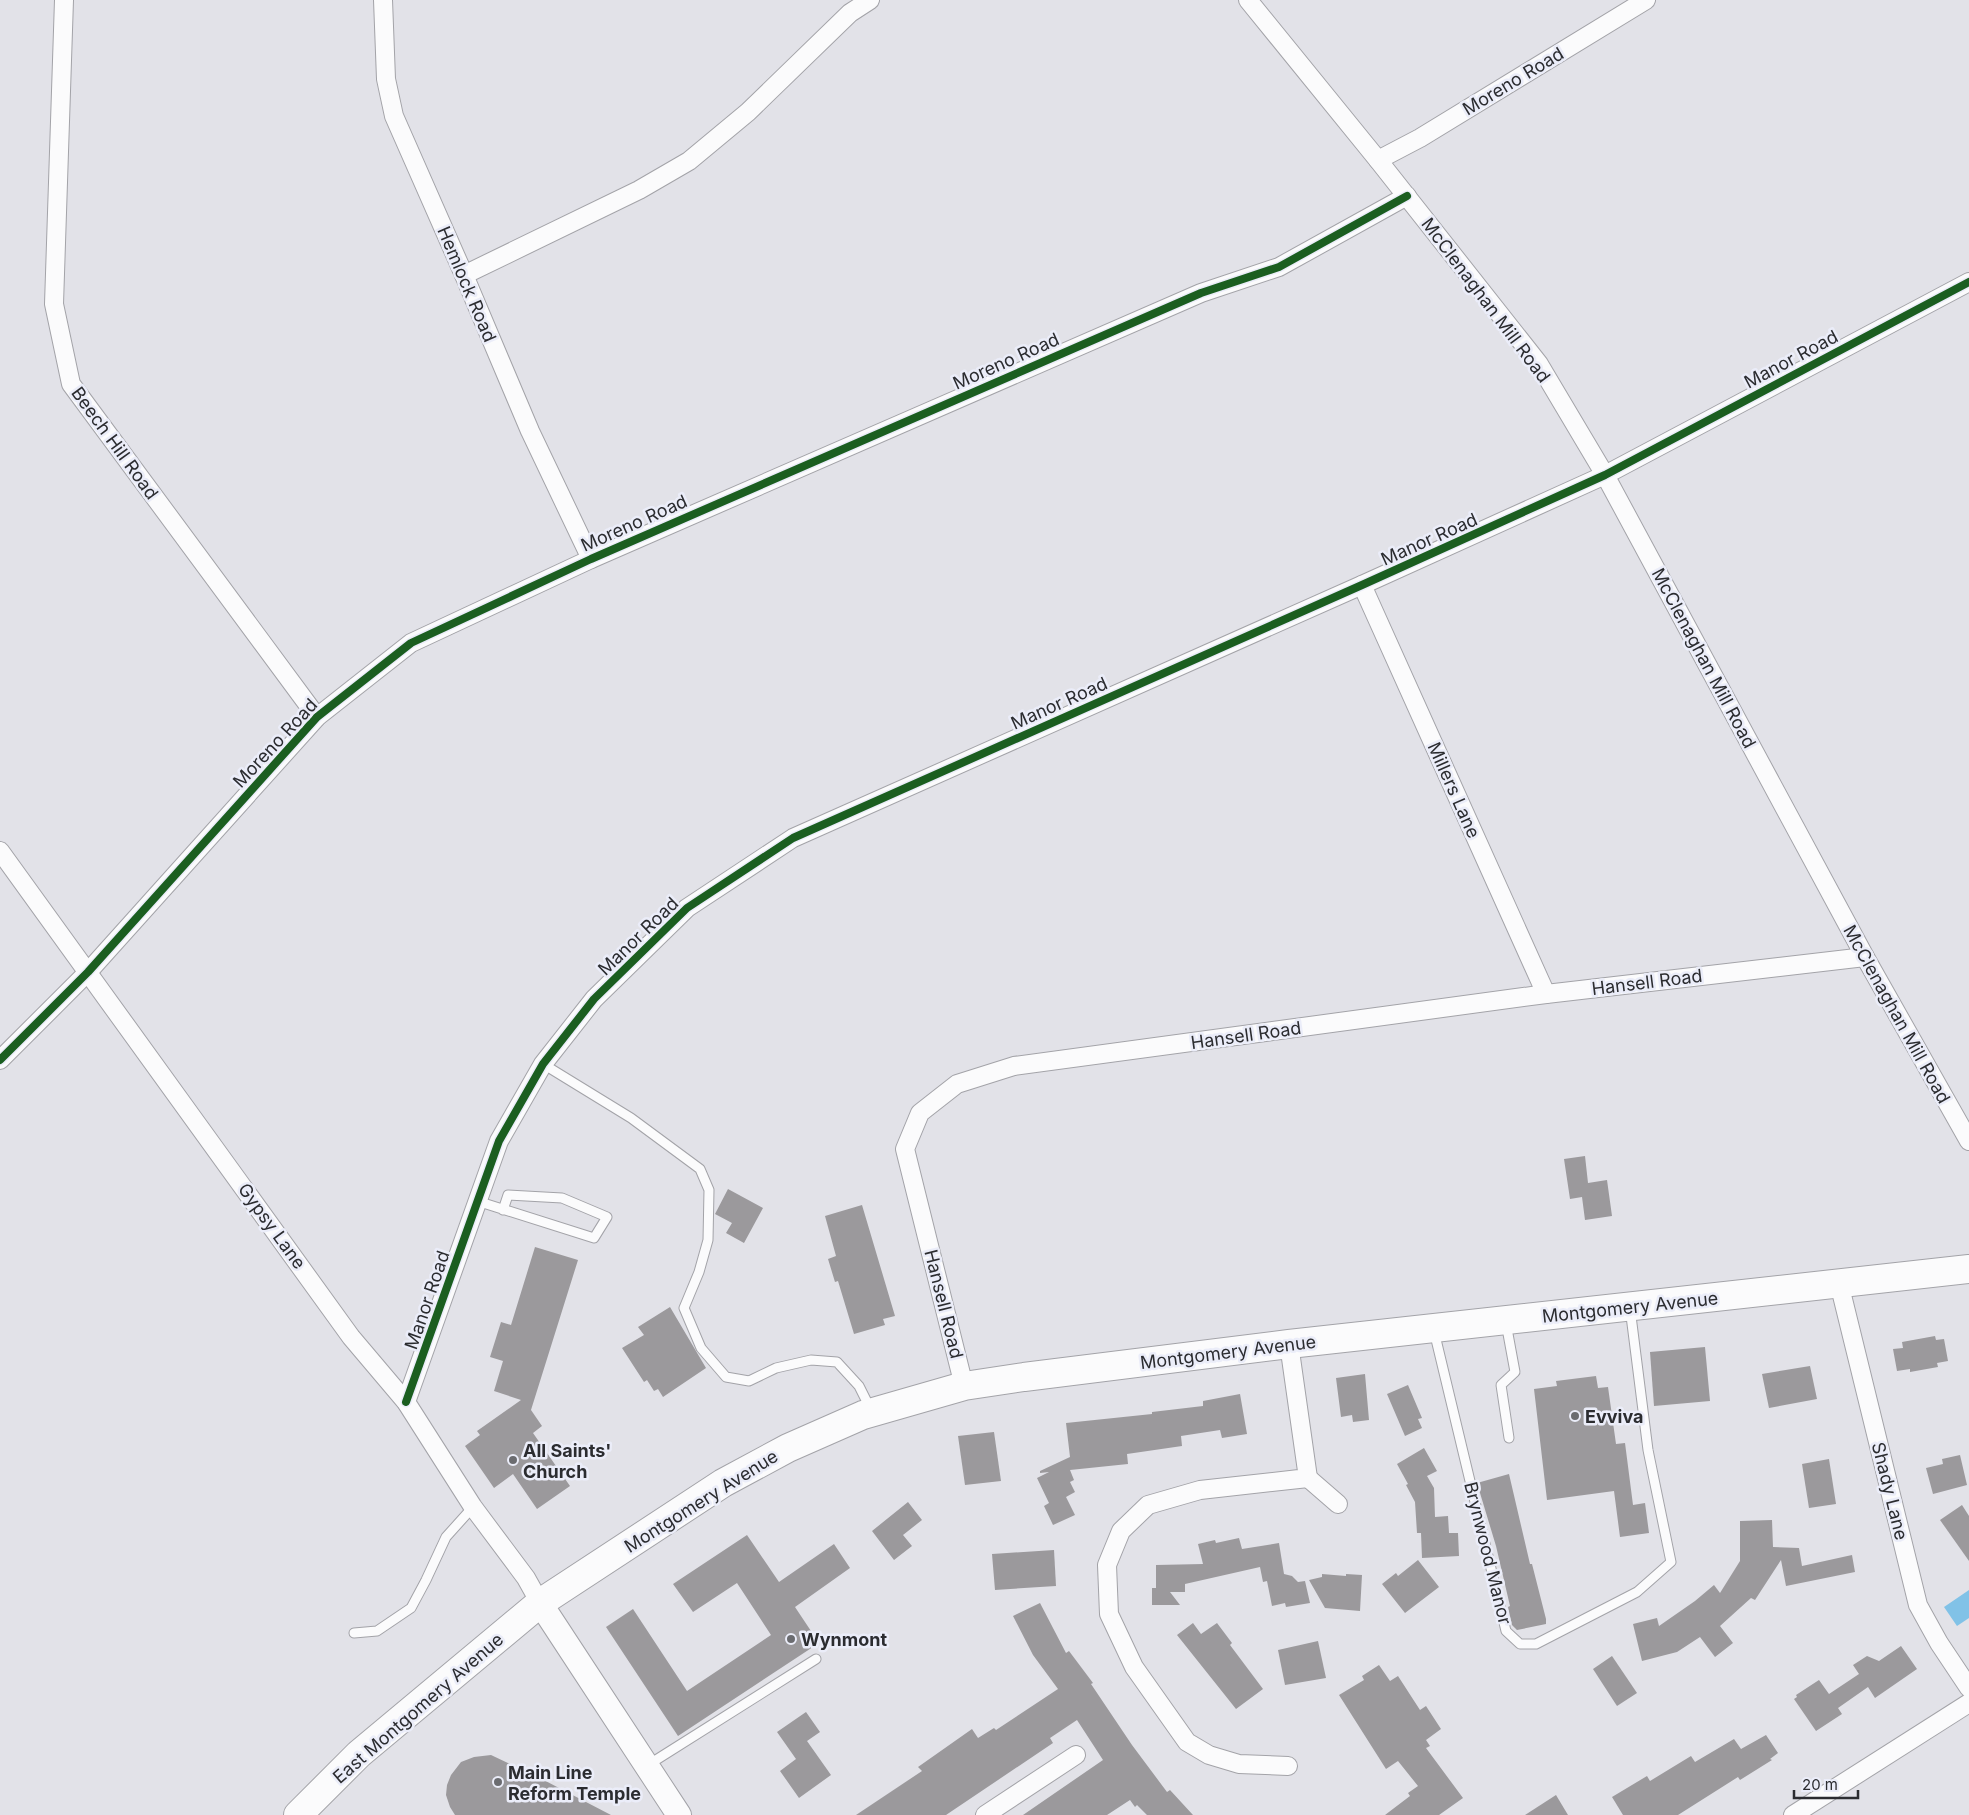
<svg xmlns="http://www.w3.org/2000/svg" width="1969" height="1815" font-family="Inter,sans-serif">
  <rect width="100%" height="100%" fill="#e2e2e8"/>
  <path fill="#81c2e7" d="M1969 1590V1618L1957 1626 1944 1607Z"/>
  <g fill="#9b999c">
    <path d="M1585 1156 1588 1183 1607 1180 1612 1216 1585 1220 1582 1197 1570 1199 1564 1159Z"/>
    <path d="M728 1189 763 1208 744 1243 726 1233 732 1223 715 1214Z"/>
    <path d="M862 1205 895 1316 883 1319 885 1325 854 1334 838 1281 835 1282 828 1259 836 1256 825 1216Z"/>
    <path d="M535 1247 578 1260 531 1410 542 1426 533 1433 570 1486 537 1509 513 1474 494 1488 465 1446 480 1435 477 1431 521 1400 494 1391 503 1361 490 1357 501 1322 511 1325Z"/>
    <path d="M670 1307 706 1368 663 1397 658 1389 654 1391 647 1380 644 1382 622 1348 644 1335 638 1327Z"/>
    <path d="M1935 1336 1936 1340 1944 1339 1948 1361 1937 1363 1938 1367 1910 1372V1369L1897 1371 1893 1349 1903 1348 1902 1342Z"/>
    <path d="M1705 1347 1710 1401 1654 1406 1650 1352Z"/>
    <path d="M1810 1366 1817 1399 1769 1408 1762 1374Z"/>
    <path d="M1365 1374 1369 1420 1353 1422 1352 1415 1341 1417 1336 1378Z"/>
    <path d="M1596 1376 1598 1388 1608 1387 1616 1444 1625 1443 1633 1505 1645 1503 1649 1533 1620 1537 1614 1491 1547 1500 1534 1389 1557 1386 1556 1381Z"/>
    <path d="M1408 1385 1422 1418 1418 1419 1422 1428 1405 1436 1387 1394Z"/>
    <path d="M1240 1394 1247 1434 1222 1438 1220 1430 1181 1436 1182 1446 1127 1454 1128 1464 1070 1470 1074 1480 1070 1482 1075 1492 1066 1497 1075 1515 1053 1525 1044 1506 1049 1503 1037 1478 1049 1472 1040 1473V1471L1070 1457 1066 1423 1152 1414V1412L1203 1406V1401Z"/>
    <path d="M994 1432 1001 1481 965 1485 958 1436Z"/>
    <path d="M1424 1448 1437 1471 1427 1476 1434 1488 1435 1517 1448 1516 1449 1533H1458L1459 1556 1422 1558 1421 1533H1417L1415 1502 1406 1485 1408 1484 1397 1464Z"/>
    <path d="M1960 1455 1967 1485 1933 1494 1926 1468 1943 1464 1942 1459Z"/>
    <path d="M1829 1459 1836 1504 1809 1508 1802 1464Z"/>
    <path d="M1509 1474 1530 1564H1532L1546 1619V1624L1517 1630 1512 1625 1508 1607 1510 1606 1496 1546 1477 1483Z"/>
    <path d="M908 1502 922 1520 903 1535 912 1546 894 1560 872 1531Z"/>
    <path d="M1962 1505 1969 1516V1561L1940 1520Z"/>
    <path d="M1772 1520 1773 1547 1799 1548 1802 1566 1852 1555 1855 1572 1786 1586 1781 1560 1755 1600 1751 1598 1720 1626 1733 1643 1715 1657 1700 1637 1677 1652 1642 1661 1633 1624 1657 1618 1659 1626 1695 1601 1714 1585 1720 1593 1740 1561V1521Z"/>
    <path d="M747 1535 779 1582 834 1544 850 1568 795 1607 819 1643 678 1736 606 1627 633 1609 687 1691 771 1635 737 1583 693 1612 673 1584Z"/>
    <path d="M1239 1538 1242 1549 1279 1543 1284 1574 1292 1576 1298 1582 1305 1581 1310 1603 1286 1607 1285 1603 1272 1606 1267 1581 1263 1582 1260 1567 1185 1584V1592H1170L1180 1605H1152V1588H1156V1565L1203 1564 1198 1544 1215 1540 1216 1543Z"/>
    <path d="M1054 1550 1056 1586 995 1590 992 1554Z"/>
    <path d="M1418 1560 1439 1587 1405 1613 1382 1584 1396 1573 1398 1576Z"/>
    <path d="M1322 1574 1346 1576V1574L1362 1575 1360 1611 1325 1608 1309 1580 1322 1577Z"/>
    <path d="M1040 1603 1066 1653 1069 1651 1093 1683 1091 1684 1132 1745 1167 1792 1170 1790 1193 1815H1147L1137 1805 1135 1807 1130 1800 1107 1815H1023L1103 1760 1077 1720 1050 1738 1053 1743 946 1815H856L922 1771 918 1767 972 1729 978 1738 994 1728 996 1730 1058 1689 1033 1655 1013 1616Z"/>
    <path d="M1193 1623 1201 1634 1217 1623 1232 1643 1230 1645 1263 1689 1236 1709 1177 1635Z"/>
    <path d="M1318 1641 1326 1678 1285 1685 1278 1650Z"/>
    <path d="M1901 1646 1917 1669 1875 1698 1868 1687 1838 1708 1842 1714 1816 1731 1794 1699 1797 1697 1796 1695 1819 1680 1829 1694 1859 1674 1853 1665 1867 1656 1879 1661Z"/>
    <path d="M1612 1656 1637 1693 1617 1706 1593 1669Z"/>
    <path d="M1379 1665 1390 1681 1398 1676 1420 1710 1426 1706 1441 1729 1426 1740 1430 1746 1426 1748 1463 1798 1439 1815H1385L1410 1796 1408 1793 1418 1786 1398 1761 1386 1769 1339 1695 1364 1680 1362 1676Z"/>
    <path d="M806 1712 820 1732 807 1741 831 1775 799 1798 780 1771 796 1759 777 1732Z"/>
    <path d="M1766 1735 1778 1753 1770 1759 1772 1760 1740 1780 1738 1777 1678 1815H1623L1612 1797 1647 1776 1650 1781 1691 1756 1695 1762 1734 1739 1741 1749Z"/>
    <path d="M491 1755 510 1764 518 1779 536 1776 611 1815H455L450 1807 446 1795 447 1785 451 1775 461 1762 474 1757Z"/>
    <path d="M1556 1795 1568 1815H1525Z"/>
  </g>
  <g fill="none" stroke-linecap="round" stroke-linejoin="round">
    <defs>
      <g id="lane">
        <path d="M543 1064 631 1118 700 1169 709 1190 708 1240 699 1272 684 1308 701 1348 726 1377 749 1381 776 1368 811 1360 837 1362 859 1386 871 1410"/>
        <path d="M477 1201 594 1238 607 1217 562 1198 508 1195 503 1210"/>
        <path d="M1506 1323 1515 1372 1501 1385 1509 1438"/>
        <path d="M1434 1331 1506 1631 1520 1644H1536L1637 1592 1671 1562 1648 1450 1630 1308"/>
        <path d="M354 1633 377 1631 411 1608 426 1580 446 1537 473 1507"/>
        <path d="M648 1765 816 1659"/>
      </g>
      <g id="street">
        <path d="M64 0 54 304 71 384 317 717"/>
        <path d="M383 0 386 79 394 116 464 275 530 431 591 559"/>
        <path d="M1248 0 1378 160 1539 364 1605 475 1865 957 1969 1141"/>
        <path d="M1378 160 1420 138 1646 0"/>
        <path d="M464 275 639 190 689 161 748 112 850 13 870 0"/>
        <path d="M1362 585 1546 994"/>
        <path d="M0 851 351 1337 406 1402 473 1507 526 1578 540 1603"/>
        <path d="M0 1060 88 972 317 717 411 643 591 559 1201 293 1279 267 1407 196"/>
        <path d="M1839 1283 1918 1605 1939 1643 1969 1688"/>
        <path d="M964 1386 905 1149 920 1113 957 1084 1014 1066 1546 994 1865 957"/>
        <path d="M406 1402 499 1141 543 1064 594 999 687 908 793 838 1362 585 1605 475 1969 282"/>
        <path d="M1308 1478 1338 1504"/>
        <path d="M1288 1766 1239 1764 1209 1755 1187 1742 1134 1667 1109 1614 1107 1565 1121 1531 1148 1505 1200 1490 1308 1478 1289 1344"/>
        <path d="M985 1815 1076 1755"/>
        <path d="M1793 1815 1969 1703"/>
      </g>
      <path id="secondary" d="M540 1603 679 1815"/>
      <path id="primary" d="M298 1815 359 1754 540 1603 723 1483 788 1448 863 1415 964 1386 1024 1377 1289 1344 1969 1269"/>
    </defs>
    <use href="#lane" stroke="#a3a3a8" stroke-width="11"/>
    <use href="#street" stroke="#a3a3a8" stroke-width="20"/>
    <use href="#secondary" stroke="#a3a3a8" stroke-width="26"/>
    <use href="#primary" stroke="#a3a3a8" stroke-width="30"/>
    <use href="#lane" stroke="#fbfbfc" stroke-width="9"/>
    <use href="#street" stroke="#fbfbfc" stroke-width="18"/>
    <use href="#secondary" stroke="#fbfbfc" stroke-width="24"/>
    <use href="#primary" stroke="#fbfbfc" stroke-width="28"/>
    <defs>
      <g id="cycleway">
        <path d="M0 1060 88 972 317 717 411 643 591 559 1201 293 1279 267 1407 196"/>
        <path d="M406 1402 499 1141 543 1064 594 999 687 908 793 838 1362 585 1605 475 1969 282"/>
      </g>
    </defs>
    <use href="#cycleway" stroke="#ebedf9" stroke-width="11"/>
    <use href="#cycleway" stroke="#1b5e20" stroke-width="8"/>
  </g>
  <g fill="#6b6c70" stroke="#ebedf9" stroke-width="2">
    <circle cx="1575" cy="1416" r="5"/>
    <circle cx="513" cy="1460" r="5"/>
    <circle cx="791" cy="1639" r="5"/>
    <circle cx="498" cy="1782" r="5"/>
  </g>
  <g text-anchor="middle" dominant-baseline="central" stroke-width="5" stroke-linejoin="round" paint-order="stroke">
    <g font-size="18" fill="#2b2c30" stroke="#ebedf9">
      <text transform="translate(1513 81) rotate(-31)">Moreno Road</text>
      <text transform="translate(467 284) rotate(67)">Hemlock Road</text>
      <text transform="translate(1486 300) rotate(53)">McClenaghan Mill Road</text>
      <text transform="translate(1791 359) rotate(-28)">Manor Road</text>
      <text transform="translate(1006 361) rotate(-24)">Moreno Road</text>
      <text transform="translate(115 443) rotate(54)">Beech Hill Road</text>
      <text transform="translate(634 523) rotate(-24)">Moreno Road</text>
      <text transform="translate(1429 539) rotate(-24)">Manor Road</text>
      <text transform="translate(1704 658) rotate(62)">McClenaghan Mill Road</text>
      <text transform="translate(1059 703) rotate(-24)">Manor Road</text>
      <text transform="translate(275 743) rotate(-47)">Moreno Road</text>
      <text transform="translate(1454 790) rotate(66)">Millers Lane</text>
      <text transform="translate(638 936) rotate(-44)">Manor Road</text>
      <text transform="translate(1647 982) rotate(-7)">Hansell Road</text>
      <text transform="translate(1897 1014) rotate(61)">McClenaghan Mill Road</text>
      <text transform="translate(1246 1035) rotate(-8)">Hansell Road</text>
      <text transform="translate(272 1226) rotate(54)">Gypsy Lane</text>
      <text transform="translate(427 1300) rotate(-71)">Manor Road</text>
      <text transform="translate(944 1304) rotate(76)">Hansell Road</text>
      <text transform="translate(1630 1307) rotate(-6)">Montgomery Avenue</text>
      <text transform="translate(1228 1352) rotate(-7)">Montgomery Avenue</text>
      <text transform="translate(1890 1491) rotate(76)">Shady Lane</text>
      <text transform="translate(701 1501) rotate(-32)">Montgomery Avenue</text>
      <text transform="translate(1488 1553) rotate(76)">Brynwood Manor</text>
      <text transform="translate(418 1708) rotate(-41)">East Montgomery Avenue</text>
    </g>
    <g font-size="18" font-weight="bold" fill="#2b2c30" stroke="#ebedf9" text-anchor="start">
      <text x="1585" y="1416">Evviva</text>
      <text x="523" y="1450">All Saints'<tspan x="523" dy="21">Church</tspan></text>
      <text x="801" y="1639">Wynmont</text>
      <text x="508" y="1772">Main Line<tspan x="508" dy="21">Reform Temple</tspan></text>
    </g>
  </g>
  <path d="M1794 1790v8h64v-8" fill="none" stroke="#2b2c30" stroke-width="2.5"/>
  <text x="1802" y="1790" font-size="15" fill="#2b2c30" stroke="#ebedf9" stroke-width="4" paint-order="stroke">20 m</text>
</svg>
